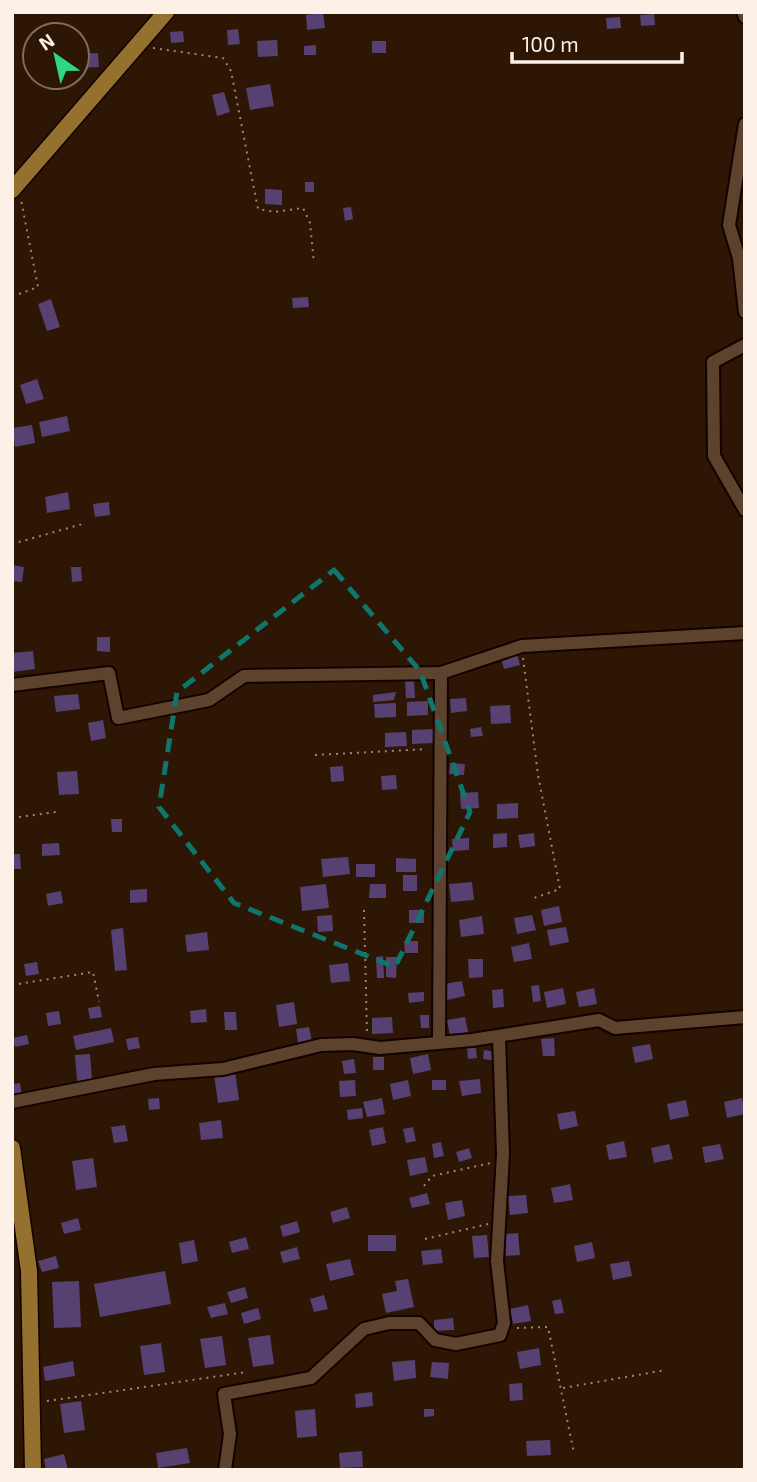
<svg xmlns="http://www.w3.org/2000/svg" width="757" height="1482" font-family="'Exo 2',sans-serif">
  <rect width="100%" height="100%" fill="#2d1603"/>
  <g fill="#574172">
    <path d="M323 13 325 28 307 30 306 15Z"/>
    <path d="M654 14 655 25 641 26 640 15Z"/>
    <path d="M620 17 621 28 607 29 606 18Z"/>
    <path d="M238 29 240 44 228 45 227 30Z"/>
    <path d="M183 31 184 42 171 43 170 32Z"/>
    <path d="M277 40 278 56 258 57 257 41Z"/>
    <rect x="372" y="41" width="14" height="12"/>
    <path d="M316 45V55H304V46Z"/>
    <path d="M98 53 99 67 77 68V54Z"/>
    <path d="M270 84 274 106 250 110 246 88Z"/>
    <path d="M224 92 230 112 217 116 212 95Z"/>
    <rect x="305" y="182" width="9" height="10"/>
    <path d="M265 189 282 190V205L265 204Z"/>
    <path d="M351 207 353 219 345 221 343 208Z"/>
    <path d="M308 297 309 307 293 308 292 298Z"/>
    <path d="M51 299 60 327 47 331 38 304Z"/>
    <path d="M37 379 44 399 26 404 20 385Z"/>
    <path d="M67 416 70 431 42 437 39 422Z"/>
    <path d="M32 425 35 443 15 447 12 428Z"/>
    <path d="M68 492 70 509 47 513 45 497Z"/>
    <path d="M109 502 110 515 95 517 93 504Z"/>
    <path d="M12 565 24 567 22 582 12 581Z"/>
    <path d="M71 567H81L82 581 72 582Z"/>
    <path d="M97 637H110V652L97 651Z"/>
    <path d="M33 651 35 669 12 672V653Z"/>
    <path d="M517 654 520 665 504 669 501 658Z"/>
    <path d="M405 679H414L415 698H406Z"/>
    <path d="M396 692 394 700 373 702V695Z"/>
    <path d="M78 694 80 709 56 712 54 696Z"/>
    <path d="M466 698 467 711 451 713 450 699Z"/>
    <path d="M428 701V715L407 716V702Z"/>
    <path d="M396 703V717L375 718 374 704Z"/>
    <path d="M510 705 511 723 491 724 490 706Z"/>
    <path d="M103 720 106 738 91 741 88 723Z"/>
    <path d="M481 727 483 736 471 737 470 729Z"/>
    <path d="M433 729V743L412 744V730Z"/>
    <path d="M406 732 407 746 385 747V733Z"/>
    <path d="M450 763 465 764 464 775 449 774Z"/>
    <path d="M343 766 344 781 331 782 330 767Z"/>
    <path d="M77 771 79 794 59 795 57 772Z"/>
    <path d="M396 775 397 789 382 790 381 776Z"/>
    <path d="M478 792 479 808 461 809 460 793Z"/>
    <path d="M518 803V818L497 819V804Z"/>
    <path d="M111 819H122V832H112Z"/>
    <path d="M507 833V847L493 848V834Z"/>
    <path d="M534 833 535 846 520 848 518 835Z"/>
    <path d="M469 838V850L453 851 452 839Z"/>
    <path d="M59 843 60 855 42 856V844Z"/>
    <path d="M12 854H20L21 869H12Z"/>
    <path d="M348 857 350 874 323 877 321 859Z"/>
    <path d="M396 858 416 859V872H396Z"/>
    <rect x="356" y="864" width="19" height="13"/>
    <rect x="403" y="875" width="14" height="16"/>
    <path d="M472 882 474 900 451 902 449 884Z"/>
    <path d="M326 884 329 908 302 911 300 887Z"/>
    <path d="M370 884H386V898H369Z"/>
    <path d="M147 889V902L130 903V890Z"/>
    <path d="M61 891 63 903 48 906 46 894Z"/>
    <path d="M559 906 562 922 544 926 541 910Z"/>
    <rect x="409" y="910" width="15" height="13"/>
    <path d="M332 915 333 931 318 932 317 916Z"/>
    <path d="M532 915 536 930 517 934 514 918Z"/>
    <path d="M482 916 484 934 461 937 459 920Z"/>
    <path d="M566 927 569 942 550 946 547 930Z"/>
    <path d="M123 928 127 970 115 971 111 930Z"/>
    <path d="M207 932 209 950 187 952 185 935Z"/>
    <path d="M404 941H418V953H405Z"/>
    <path d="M529 943 532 959 514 962 511 947Z"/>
    <path d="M383 956 384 978H377L376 957Z"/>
    <path d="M386 957H397L396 978 386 977Z"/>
    <path d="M468 959H483V977L469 978Z"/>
    <path d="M37 962 39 974 26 976 24 964Z"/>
    <path d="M348 963 350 981 331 983 329 965Z"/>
    <path d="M462 981 465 996 447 1000 444 984Z"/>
    <path d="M539 985 541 1001 533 1002 531 986Z"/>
    <path d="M563 988 566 1004 547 1008 544 992Z"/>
    <path d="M594 988 597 1004 579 1007 576 992Z"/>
    <path d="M503 989 504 1007 493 1008 492 990Z"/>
    <path d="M424 992V1001L409 1003 408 993Z"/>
    <path d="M294 1002 297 1024 279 1027 276 1005Z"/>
    <path d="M100 1006 102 1017 90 1019 88 1008Z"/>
    <path d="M206 1009 207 1022 191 1023 190 1011Z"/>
    <path d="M59 1011 61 1024 48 1026 46 1013Z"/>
    <path d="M224 1012H236L237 1030H225Z"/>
    <path d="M420 1015H429V1028H421Z"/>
    <path d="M392 1017 393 1033 372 1034V1018Z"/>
    <path d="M465 1017 468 1032 450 1036 447 1020Z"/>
    <path d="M309 1027 312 1041 298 1043 296 1029Z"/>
    <path d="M111 1028 114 1042 76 1050 73 1036Z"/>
    <path d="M27 1035 29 1044 15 1047 13 1038Z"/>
    <path d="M138 1037 140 1048 128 1050 126 1039Z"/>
    <path d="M554 1038 555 1056H543L541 1039Z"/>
    <path d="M650 1044 653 1059 635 1063 632 1047Z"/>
    <path d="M467 1048H476L477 1058 468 1059Z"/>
    <path d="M484 1050 497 1052 496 1061 483 1059Z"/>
    <path d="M90 1054 92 1080 77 1081 75 1055Z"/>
    <path d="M428 1054 431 1070 413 1074 410 1058Z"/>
    <rect x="373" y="1057" width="11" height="13"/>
    <path d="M354 1059 356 1073 344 1074 342 1061Z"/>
    <path d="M235 1071 239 1100 218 1103 214 1074Z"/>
    <path d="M480 1079 481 1093 462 1096 459 1081Z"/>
    <path d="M355 1080 356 1096 340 1097 339 1081Z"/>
    <path d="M408 1080 411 1096 393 1100 390 1084Z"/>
    <rect x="432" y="1080" width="14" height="10"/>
    <path d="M20 1083 22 1095 13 1096 12 1084Z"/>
    <path d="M159 1098 160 1109 149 1110 148 1099Z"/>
    <path d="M382 1098 385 1114 367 1117 363 1102Z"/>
    <path d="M742 1098 745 1114 727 1118 724 1102Z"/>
    <path d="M686 1100 689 1116 670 1120 667 1104Z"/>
    <path d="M362 1108 363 1118 348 1120 347 1110Z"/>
    <path d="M575 1111 578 1126 560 1130 557 1114Z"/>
    <path d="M221 1120 223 1138 201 1140 199 1123Z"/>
    <path d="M125 1125 128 1141 114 1143 111 1127Z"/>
    <path d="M383 1127 386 1143 372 1146 369 1130Z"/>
    <path d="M413 1127 416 1141 406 1143 403 1129Z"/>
    <path d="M624 1141 627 1157 609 1160 606 1145Z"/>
    <path d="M441 1142 444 1156 434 1158 432 1144Z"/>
    <path d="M669 1144 673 1159 654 1163 651 1148Z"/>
    <path d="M720 1144 724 1159 705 1163 702 1147Z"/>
    <path d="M469 1148 472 1158 459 1162 456 1152Z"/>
    <path d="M425 1157 428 1172 410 1176 407 1160Z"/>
    <path d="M93 1158 97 1187 76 1190 72 1161Z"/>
    <path d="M570 1184 573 1200 554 1203 551 1188Z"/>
    <path d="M427 1193 430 1204 412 1208 409 1198Z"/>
    <path d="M526 1195 528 1213 510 1215 508 1196Z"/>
    <path d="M462 1200 465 1216 448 1220 445 1203Z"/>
    <path d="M347 1207 350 1218 333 1223 330 1212Z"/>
    <path d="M78 1218 81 1230 64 1234 61 1223Z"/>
    <path d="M297 1221 300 1232 283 1237 280 1226Z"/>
    <path d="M518 1233 520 1255 506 1256 504 1234Z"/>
    <rect x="368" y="1235" width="28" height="16"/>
    <path d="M487 1235 489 1257 474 1258 472 1236Z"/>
    <path d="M246 1237 249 1249 232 1253 229 1242Z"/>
    <path d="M194 1240 198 1261 182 1264 179 1243Z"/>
    <path d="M592 1242 595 1258 577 1262 574 1246Z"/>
    <path d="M297 1247 300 1259 283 1263 280 1252Z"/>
    <path d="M441 1249 443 1263 423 1265 421 1251Z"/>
    <path d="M56 1256 59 1268 42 1272 38 1261Z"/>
    <path d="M350 1259 354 1275 330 1281 326 1264Z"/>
    <path d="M629 1261 632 1276 613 1280 610 1264Z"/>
    <path d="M165 1271 171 1304 100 1317 94 1284Z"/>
    <path d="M408 1279 414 1307 386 1313 382 1294 397 1291 395 1281Z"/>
    <path d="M79 1281 81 1327 54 1328 52 1282Z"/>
    <path d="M245 1287 248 1298 231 1303 227 1292Z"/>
    <path d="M324 1295 328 1309 314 1312 310 1299Z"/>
    <path d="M561 1299 564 1313 555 1314 552 1301Z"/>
    <path d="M225 1303 228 1314 211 1318 207 1307Z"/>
    <path d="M528 1305 531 1321 513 1324 510 1309Z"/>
    <path d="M258 1308 261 1319 244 1324 241 1313Z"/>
    <path d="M453 1318 454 1330 434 1331V1320Z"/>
    <path d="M270 1335 274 1364 253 1367 248 1338Z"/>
    <path d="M222 1336 226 1365 205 1368 200 1339Z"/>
    <path d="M161 1343 165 1372 144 1375 140 1346Z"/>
    <path d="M539 1348 541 1365 520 1369 517 1352Z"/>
    <path d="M415 1360 416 1378 394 1381 392 1362Z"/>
    <path d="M73 1361 75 1376 45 1381 43 1367Z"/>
    <path d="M432 1362 449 1363 448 1379 430 1377Z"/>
    <path d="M522 1383 523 1400 510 1401 509 1384Z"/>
    <path d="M372 1392 373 1406 356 1408 355 1394Z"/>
    <path d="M81 1401 85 1430 64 1433 60 1404Z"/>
    <path d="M315 1409 317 1436 297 1438 295 1411Z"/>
    <path d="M424 1409H434V1416L424 1417Z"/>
    <path d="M550 1440 551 1455 527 1456 526 1441Z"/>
    <path d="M187 1448 190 1463 158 1468 156 1453Z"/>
    <path d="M362 1451 363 1467 340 1468 339 1453Z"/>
    <path d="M64 1454 68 1470H46L44 1459Z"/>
  </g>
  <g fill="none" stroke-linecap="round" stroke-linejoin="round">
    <defs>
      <g id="minor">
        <path d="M743 12 745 17"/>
        <path d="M745 124 729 225 739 258 745 312"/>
        <path d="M745 345 713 362 714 456 745 510"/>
        <path d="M12 685 109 673 118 718 209 700 244 676 441 673 522 646 745 633"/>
        <path d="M439 1042 441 673"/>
        <path d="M12 1102 154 1074 223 1069 321 1045 353 1044 380 1048 472 1040 599 1020 615 1028 745 1017"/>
        <path d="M225 1470 230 1434 224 1394 311 1378 364 1329 389 1323H419L435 1340 456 1344 500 1335 504 1323 497 1261 503 1154 499 1037"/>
      </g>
      <g id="major">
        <path d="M12 190 166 12"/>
        <path d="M12 1148 29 1271 33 1470"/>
      </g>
    </defs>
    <use href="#minor" stroke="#140200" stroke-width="16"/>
    <use href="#major" stroke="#140200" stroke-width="19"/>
    <g stroke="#998779" stroke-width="2" stroke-dasharray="2 5" stroke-linecap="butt">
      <path d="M153 48 223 58 231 71 258 209 275 212 303 208 310 223 314 263"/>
      <path d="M19 294 38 287 21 200"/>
      <path d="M12 544 86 523"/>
      <path d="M523 658 538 775 560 889 531 899"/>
      <path d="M315 755 427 749"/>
      <path d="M12 818 56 812"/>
      <path d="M364 910 367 1033"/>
      <path d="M12 985 93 972 99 1002"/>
      <path d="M424 1186 432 1176 491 1163"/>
      <path d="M425 1239 488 1224"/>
      <path d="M517 1328 548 1327 574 1453"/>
      <path d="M563 1388 666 1370"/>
      <path d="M47 1401 247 1372"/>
    </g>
    <use href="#minor" stroke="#5d432e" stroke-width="12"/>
    <use href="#major" stroke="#95712f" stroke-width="16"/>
  </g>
  <path fill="none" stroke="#0f766e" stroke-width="5" stroke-dasharray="14 9" stroke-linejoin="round" d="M334 570 420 671 470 812 395 967 234 903 159 807 177 692Z"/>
  <rect width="757" height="1482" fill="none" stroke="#fdf0e6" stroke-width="28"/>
  <g transform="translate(56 56) rotate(326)"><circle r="33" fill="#2d1603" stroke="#806d5e" stroke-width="2"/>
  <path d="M0-5L12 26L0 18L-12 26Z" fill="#2ed883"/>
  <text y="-10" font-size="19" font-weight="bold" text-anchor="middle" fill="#fdf0e6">N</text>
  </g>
  <path d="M512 52v10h170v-10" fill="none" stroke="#fdf0e6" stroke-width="3.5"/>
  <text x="522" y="52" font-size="21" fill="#fdf0e6" stroke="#2d1603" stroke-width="5" paint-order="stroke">100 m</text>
</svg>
